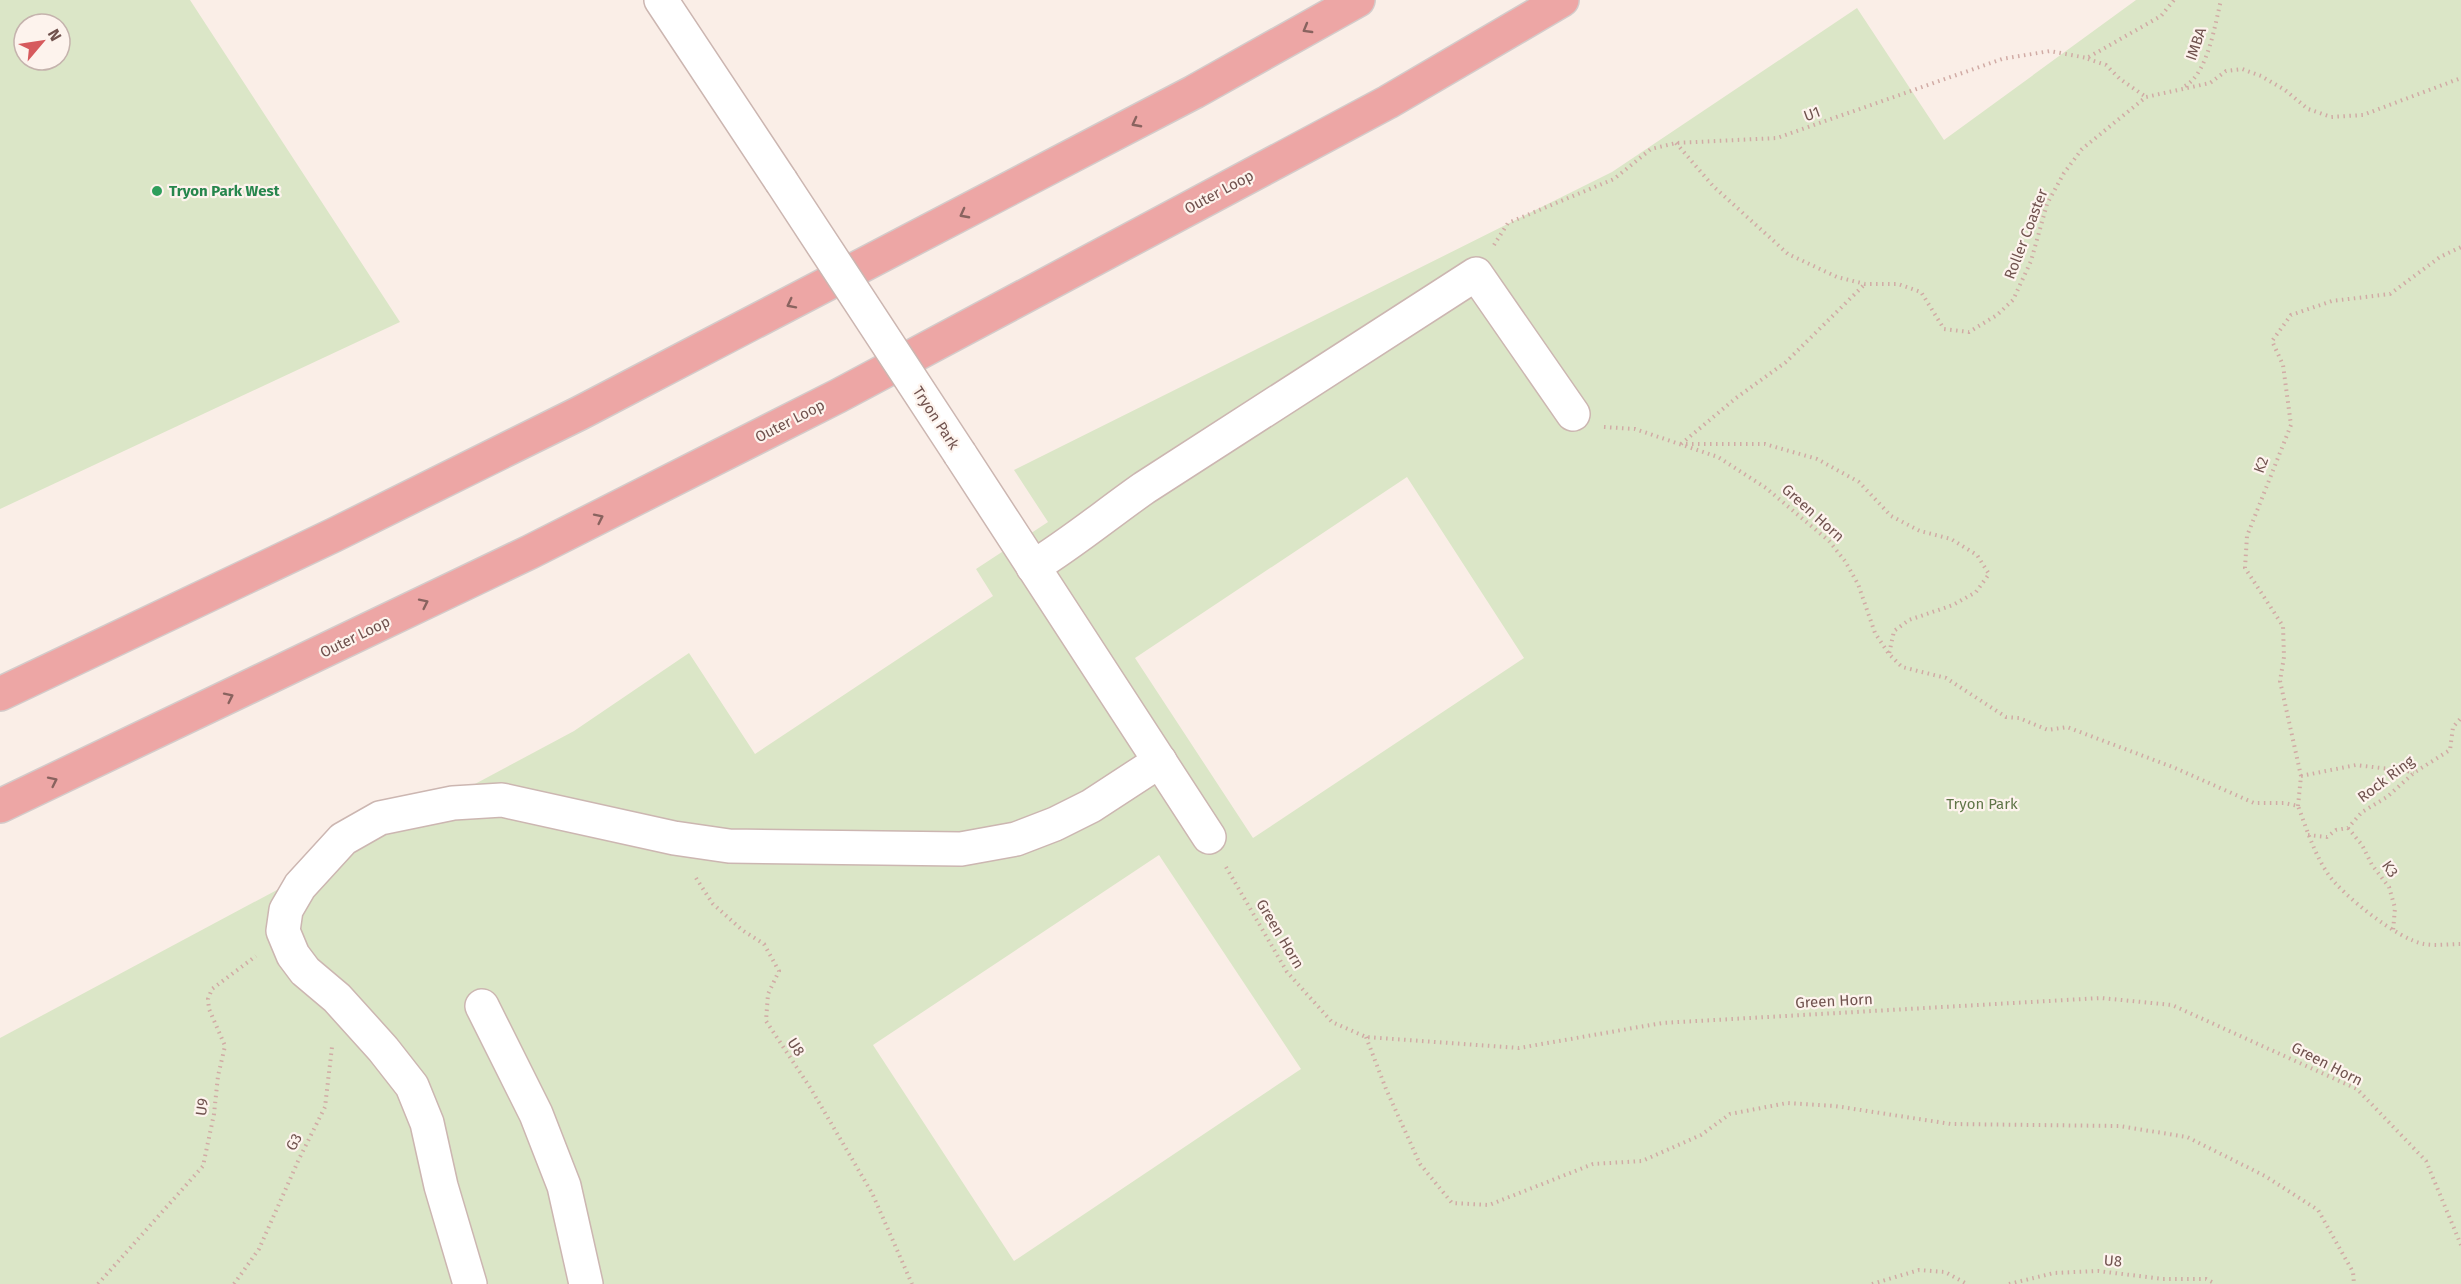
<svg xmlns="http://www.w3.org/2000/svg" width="2461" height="1284" font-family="'Fira Sans',sans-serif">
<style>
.green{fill:#dbe6c7;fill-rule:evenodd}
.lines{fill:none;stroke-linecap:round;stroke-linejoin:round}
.minor-casing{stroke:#ccb6b1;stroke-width:36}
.highway-casing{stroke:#d4cbca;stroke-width:36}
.path{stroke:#d1aba5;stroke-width:4;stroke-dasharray:1.5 4.5;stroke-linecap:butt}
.minor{stroke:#fff;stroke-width:33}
.highway{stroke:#eda6a5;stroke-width:33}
.minor-bridge-casing{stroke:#ccb6b1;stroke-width:36;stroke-linecap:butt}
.minor-bridge{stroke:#fff;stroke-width:33}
.oneway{stroke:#89635f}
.leisure-dot{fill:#2e9e5b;stroke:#fdf3ed;stroke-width:2}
.labels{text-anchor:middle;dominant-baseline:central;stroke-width:4.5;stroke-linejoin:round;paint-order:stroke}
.street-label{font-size:15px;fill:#70524e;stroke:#fdf3ed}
.leisure-label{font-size:15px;font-weight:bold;fill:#27864d;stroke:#fdf3ed;text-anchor:start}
.park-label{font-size:15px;fill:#607548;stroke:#fdf3ed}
</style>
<rect width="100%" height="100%" fill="#faeee7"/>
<g class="green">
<path d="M0 0H190L400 322 0 509ZM24 24H60V60H24Z"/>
<path d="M2136 0H2461V1284H0V1038L574 731 689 653 755 754 993 596 976 569 1048 522 1014 470 1612 172 1857 8 1944 140ZM1407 477 1524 658 1253 838 1135 658ZM1159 855 1301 1069 1014 1261 873 1045Z"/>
</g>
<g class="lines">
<defs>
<g id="minor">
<path d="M661 0 781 181"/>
<path d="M960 454 1209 837"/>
<path d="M1033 567C1072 543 1107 514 1144 488L1476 274 1573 414"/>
<path d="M482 1006 536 1114 564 1186 586 1284"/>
<path d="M470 1284 441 1186 427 1123 412 1086 383 1049 337 998 305 971 293 955 283 931 286 910 300 886 343 839 380 818 453 803 502 800 674 838 729 846 961 849 1016 839 1055 824 1091 806 1160 761"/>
</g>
<g id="highway">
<path d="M0 694 334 535 580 413 1194 92 1358 0"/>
<path d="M0 806 530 552 838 396 1388 102 1562 0"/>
</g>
</defs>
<use href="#minor" class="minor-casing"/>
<use href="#highway" class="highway-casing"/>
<g class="path">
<path d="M2088 59 2106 65 2120 79 2146 97"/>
<path d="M2185 86C2208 73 2215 24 2221 0"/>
<path d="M1676 143 1713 186 1788 254 1837 277 1865 284H1898L1921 292 1944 329 1969 332 1997 315 2013 300 2031 261 2047 204 2064 173 2082 149 2146 97 2210 83 2226 71 2242 69 2261 76 2285 90 2308 109 2331 117 2363 115 2461 78"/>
<path d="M1494 245 1508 223 1614 179 1651 149 1676 143 1777 138 2002 59 2050 51 2087 58 2161 16 2174 0"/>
<path d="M1604 427 1635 429 1718 457 1766 488 1829 541 1845 561 1858 584 1875 633 1889 654 1902 667 1946 678 2006 717 2019 718 2048 730 2067 727 2175 768 2254 803H2284L2298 806C2307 830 2314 853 2328 874 2342 895 2399 940 2424 944 2436 946 2449 944 2461 944"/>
<path d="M1681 444 1736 398 1786 362 1865 284"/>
<path d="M1686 444H1765L1817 459 1859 482 1891 516 1920 531 1951 539 1977 555 1989 574 1976 592 1953 605 1909 620 1894 631 1889 654"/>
<path d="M2301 776 2356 765 2414 772"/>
<path d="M2298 806 2301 776 2280 681 2284 657 2283 626 2245 568 2247 536 2291 425 2283 365 2272 341 2291 315 2332 301 2390 294 2440 257 2461 247"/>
<path d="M2348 828 2362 845 2372 865 2389 887 2395 908 2393 931"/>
<path d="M2308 835 2327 837 2336 830 2348 828 2362 812 2387 797 2415 772 2450 750 2453 727 2461 718"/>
<path d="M1226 867 1287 972 1332 1022 1366 1037 1519 1048 1662 1023 2101 998 2172 1005 2357 1089 2426 1161 2461 1245"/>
<path d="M696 878 713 904 742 930 764 944 779 971 768 994 766 1021 811 1089 872 1193 912 1284"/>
<path d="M1366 1037 1386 1089 1420 1164 1452 1203 1489 1205 1593 1164 1642 1161 1701 1135 1730 1114 1787 1103 1835 1106 1951 1124 2119 1126 2187 1137 2265 1176 2318 1210 2353 1272 2354 1284"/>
<path d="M98 1284 203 1166 214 1114 218 1076 225 1046 209 1009 208 999 212 989 256 956"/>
<path d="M234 1284 259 1249 299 1159 325 1107 332 1047"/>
<path d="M1872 1284 1919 1270 1945 1272 1967 1284"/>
<path d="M2009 1284 2054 1273 2098 1271 2163 1279H2206L2216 1284"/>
</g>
<use href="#minor" class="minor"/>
<use href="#highway" class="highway"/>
<defs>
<path id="minor-bridge" d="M781 181 960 454"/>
</defs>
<use href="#minor-bridge" class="minor-bridge-casing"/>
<use href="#minor-bridge" class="minor-bridge"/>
</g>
<defs><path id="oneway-chevron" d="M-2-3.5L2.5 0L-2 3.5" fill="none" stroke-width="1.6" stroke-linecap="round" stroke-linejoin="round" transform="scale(1.5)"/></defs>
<g class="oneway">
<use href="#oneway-chevron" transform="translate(1307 29) rotate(150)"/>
<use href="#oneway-chevron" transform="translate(1136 123) rotate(152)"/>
<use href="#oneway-chevron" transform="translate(964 214) rotate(152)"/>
<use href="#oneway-chevron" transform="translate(791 304) rotate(153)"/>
<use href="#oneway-chevron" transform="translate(599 518) rotate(-26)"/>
<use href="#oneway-chevron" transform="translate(424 603) rotate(-26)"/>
<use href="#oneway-chevron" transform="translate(229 697) rotate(-26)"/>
<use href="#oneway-chevron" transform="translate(53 781) rotate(-26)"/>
</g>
<circle class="leisure-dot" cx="157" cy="191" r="6"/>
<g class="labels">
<g class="street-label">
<text transform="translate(2196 44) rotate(-71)">IMBA</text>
<text transform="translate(1812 114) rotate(-20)">U1</text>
<text transform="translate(1219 192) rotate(-28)">Outer Loop</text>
<text transform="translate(2026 234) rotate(-69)">Roller Coaster</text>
<text transform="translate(936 418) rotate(57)">Tryon Park</text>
<text transform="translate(790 421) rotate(-27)">Outer Loop</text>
<text transform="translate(2261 465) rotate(-70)">K2</text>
<text transform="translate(1813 513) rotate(42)">Green Horn</text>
<text transform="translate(355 637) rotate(-26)">Outer Loop</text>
<text transform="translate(2386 779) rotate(-37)">Rock Ring</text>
<text transform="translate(2390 869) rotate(54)">K3</text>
<text transform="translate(1280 934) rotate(59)">Green Horn</text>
<text transform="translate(1834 1001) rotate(-3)">Green Horn</text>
<text transform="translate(796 1047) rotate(57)">U8</text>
<text transform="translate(2327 1064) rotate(27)">Green Horn</text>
<text transform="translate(202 1107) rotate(-82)">U9</text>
<text transform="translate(294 1142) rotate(-63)">G3</text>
<text transform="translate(2113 1261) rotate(4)">U8</text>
</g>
<g class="leisure-label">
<text x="169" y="191">Tryon Park West</text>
</g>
<g class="park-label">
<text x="1982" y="804">Tryon Park</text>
</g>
</g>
<g transform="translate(42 42) rotate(61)"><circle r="28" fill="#fdf3ed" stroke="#c5b3ad" stroke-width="1.5"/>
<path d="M0-4.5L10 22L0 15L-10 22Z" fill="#d65a5d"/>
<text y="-9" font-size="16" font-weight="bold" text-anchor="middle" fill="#70524e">N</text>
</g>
</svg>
